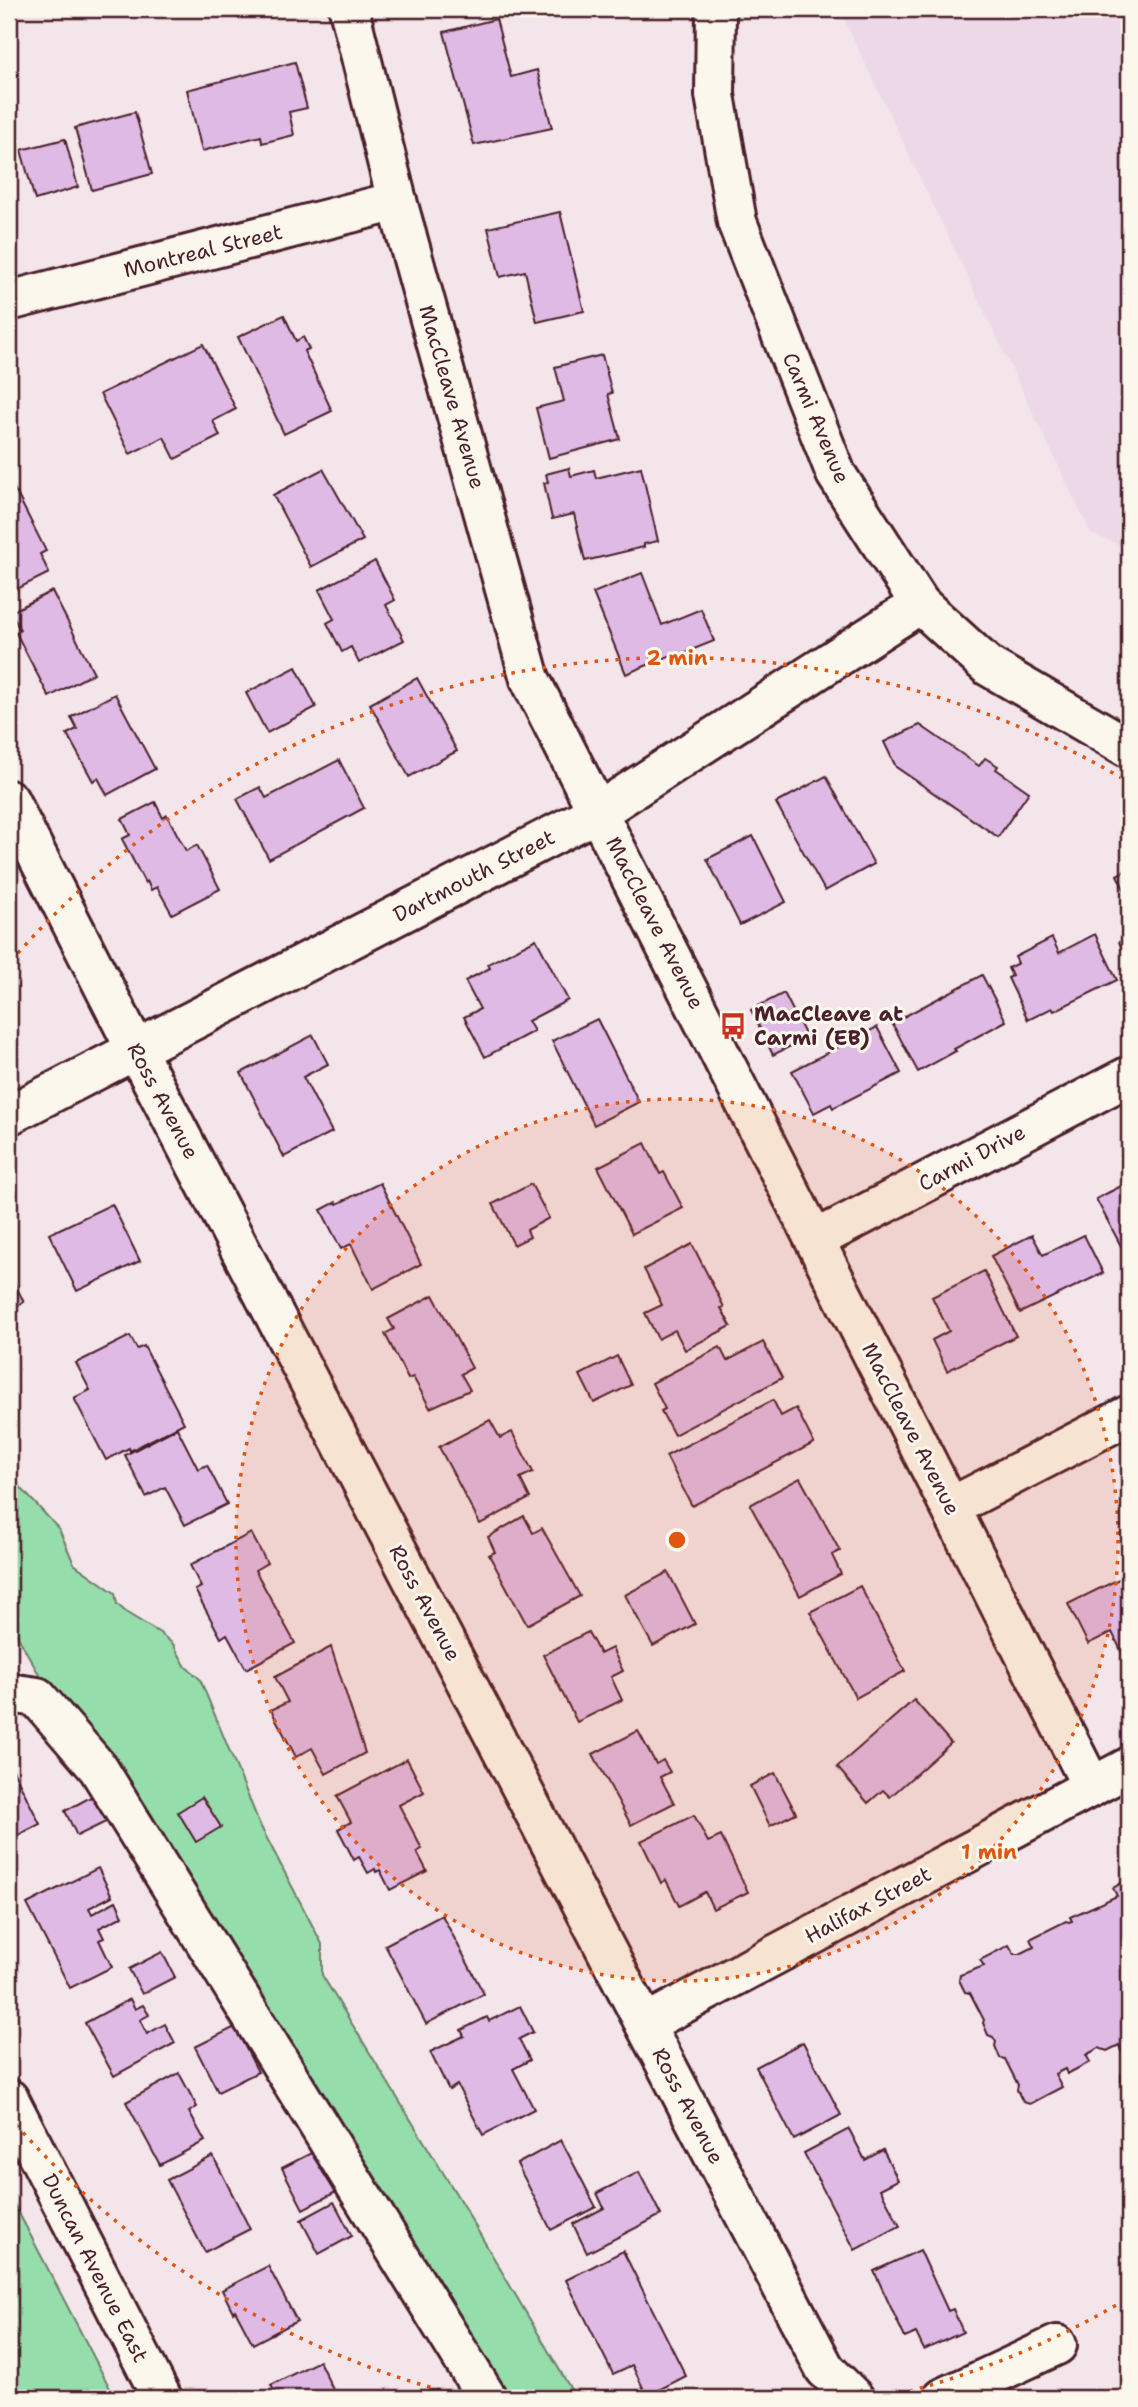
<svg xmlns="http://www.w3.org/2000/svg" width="1138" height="2407" font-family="'Shantell Sans',sans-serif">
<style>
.built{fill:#edd8e8}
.green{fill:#96ddac;stroke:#707e6c;stroke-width:2}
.building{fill:#dfbae4;stroke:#4a1f2b;stroke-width:2}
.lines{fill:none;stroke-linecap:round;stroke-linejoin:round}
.minor-casing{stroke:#4a1f2b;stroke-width:44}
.minor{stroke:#fbf7ec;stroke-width:38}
.ring{fill:none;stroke:#e0560e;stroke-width:3.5;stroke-dasharray:3.5 7}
.labels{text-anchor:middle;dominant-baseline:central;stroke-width:6;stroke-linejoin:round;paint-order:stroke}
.street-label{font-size:21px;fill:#4a1f2b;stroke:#fbf7ec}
.poi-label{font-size:21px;font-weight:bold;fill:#4a1f2b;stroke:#fbf7ec;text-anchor:start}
.centre{fill:#e0560e;stroke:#fbf7ec;stroke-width:3.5}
.ring-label{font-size:21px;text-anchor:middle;font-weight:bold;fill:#e0560e;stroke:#fbf7ec;stroke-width:6;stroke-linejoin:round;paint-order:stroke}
</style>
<rect width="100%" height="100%" fill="#f3e5ea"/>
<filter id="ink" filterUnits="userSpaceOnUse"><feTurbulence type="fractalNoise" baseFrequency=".0143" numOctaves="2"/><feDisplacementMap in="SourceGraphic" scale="14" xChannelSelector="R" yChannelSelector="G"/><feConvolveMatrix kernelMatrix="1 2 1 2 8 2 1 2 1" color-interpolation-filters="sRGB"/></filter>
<g filter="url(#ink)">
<path class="built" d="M839 9H1129V548L1091 534Z"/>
<g class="green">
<path d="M9 1475 59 1529 74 1564 115 1593 117 1604 127 1613 160 1633 173 1644 186 1667 200 1679 260 1825 322 1944V1975L458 2197 576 2398H502L122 1773 37 1671 9 1621Z"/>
<path d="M9 2194 115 2398H9Z"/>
</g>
<g class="building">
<path d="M496 19 511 77 537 70 552 128 474 145 444 32Z"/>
<path d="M295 62 307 108 289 112 294 135 262 143 261 136 202 151 187 90Z"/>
<path d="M135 112 152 174 92 190 75 128Z"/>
<path d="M65 139 78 187 35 200 21 150Z"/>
<path d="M560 212 584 311 537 322 525 271 500 277 488 228Z"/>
<path d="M284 315 296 341 303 337 309 349 304 351 332 411 284 434 238 337Z"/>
<path d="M203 344 236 409 213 421 220 436 175 459 164 437 130 454 100 394Z"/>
<path d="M602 355 612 393 608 394 620 439 549 458 536 408 564 401 555 367Z"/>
<path d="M641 467 658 541 644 544V547L585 561 574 514 552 519 544 483 548 482 546 474 569 468 571 476 594 470 596 478Z"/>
<path d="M323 469 363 540 311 567 273 495Z"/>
<path d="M13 486 46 551 40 554 49 573 9 593V488Z"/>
<path d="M375 561 395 600 386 605 404 640 359 663 351 647 342 652 327 623 334 619 319 590Z"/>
<path d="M642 573 662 625 701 609 714 641 674 657 672 655 626 674 593 593Z"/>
<path d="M52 591 94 673 49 697 16 633 20 630 11 612Z"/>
<path d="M296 667 316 707 267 733 246 693Z"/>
<path d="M417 678 457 751 409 777 370 704Z"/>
<path d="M115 694 155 769 107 795 98 778 93 781 67 734 77 729 71 717Z"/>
<path d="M920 725 979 766 985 758 998 766 996 769 1029 792 998 837 896 767 884 742Z"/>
<path d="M339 760 364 808 269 859 237 799 260 787 266 798Z"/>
<path d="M826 776 874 864 825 891 776 803Z"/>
<path d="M155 802 163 818 167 815 186 851 197 845 220 889 172 914 157 887 151 890 147 881 145 883 122 839 130 835 122 819Z"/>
<path d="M753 836 786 902 740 925 707 859Z"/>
<path d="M1129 860V899L1117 875 1129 869 1125 862Z"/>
<path d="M1095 934 1117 980 1054 1011 1052 1008 1028 1020 1008 978 1012 976 1008 968 1018 963 1015 957 1052 938 1059 953Z"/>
<path d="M1129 937V962L1119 942Z"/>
<path d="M536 939 568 1000 528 1021 534 1031 485 1057 464 1017 480 1009 465 981 490 968 488 964Z"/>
<path d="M982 975 1006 1021 954 1049 956 1051 918 1072 892 1023Z"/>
<path d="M784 993 807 1038 773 1055 751 1010Z"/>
<path d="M597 1019 639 1102 594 1125 552 1041Z"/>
<path d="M877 1027 901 1073 833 1108 831 1104 814 1113 792 1071Z"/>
<path d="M313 1035 328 1064 303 1077 332 1132 284 1157 241 1073Z"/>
<path d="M645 1143 660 1174 664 1172 683 1208 632 1234 598 1167Z"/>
<path d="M1129 1182V1258L1128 1259 1096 1199Z"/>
<path d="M380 1183 421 1264 373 1289 351 1244 341 1249 321 1210 336 1202 337 1204Z"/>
<path d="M531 1184 549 1218 527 1230 530 1237 514 1245 493 1204Z"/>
<path d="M112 1204 140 1261 77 1291 49 1234Z"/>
<path d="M1032 1235 1043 1255 1084 1235 1103 1273 1020 1313 991 1256Z"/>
<path d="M692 1244 724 1307 721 1308 731 1326 685 1350 675 1330 658 1339 645 1313 662 1305 644 1269Z"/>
<path d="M984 1271 1016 1336 947 1371 932 1340 949 1331 932 1297Z"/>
<path d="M9 1273 24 1302 9 1310Z"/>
<path d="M433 1295 472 1368 461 1374 470 1390 430 1408 413 1377 408 1379 385 1334 394 1329 388 1319Z"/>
<path d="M130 1336 137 1349 144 1346 184 1423 130 1451 129 1448 106 1460 74 1398 90 1390 76 1363Z"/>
<path d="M763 1342 782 1378 674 1435 661 1411 665 1409 652 1383 720 1347 727 1361Z"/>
<path d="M617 1356 631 1385 594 1403 580 1375Z"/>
<path d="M773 1400 781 1416 796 1408 814 1443 692 1506 666 1456Z"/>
<path d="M490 1420 500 1438 512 1432 533 1472 520 1478 530 1498 480 1524 439 1447Z"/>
<path d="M177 1428 198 1469 207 1465 227 1504 185 1525 165 1487 146 1497 125 1455Z"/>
<path d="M800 1478 840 1551 832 1555 841 1574 800 1596 750 1505Z"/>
<path d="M524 1516 533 1533 542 1528 580 1596 527 1625 489 1555 495 1552 488 1537Z"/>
<path d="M251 1533 267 1563 255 1570 295 1643 246 1669 227 1634 221 1638 195 1590 201 1587 190 1565Z"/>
<path d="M668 1572 695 1624 653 1646 625 1595Z"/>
<path d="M1129 1574V1667L1112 1632 1088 1644 1068 1604Z"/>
<path d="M860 1586 905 1671 856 1698 810 1612Z"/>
<path d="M588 1632 600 1654 612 1648 623 1671 611 1677 622 1700 577 1722 543 1655Z"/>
<path d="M331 1647 365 1753 326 1774 312 1748 296 1757 271 1710 288 1702 275 1677Z"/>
<path d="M914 1700 951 1743 890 1797 883 1790 868 1803 837 1767Z"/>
<path d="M638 1731 656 1764 663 1760 670 1772 660 1777 674 1803 631 1825 593 1754Z"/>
<path d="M407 1759 424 1792 399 1805 422 1849 417 1852 427 1871 390 1890 380 1870 376 1872 375 1869 368 1873 359 1857 354 1860 338 1829 351 1822 337 1796Z"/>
<path d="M11 1766 40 1824 9 1840V1767Z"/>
<path d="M775 1773 796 1813 770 1826 750 1786Z"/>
<path d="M96 1794 110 1820 77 1836 65 1811Z"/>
<path d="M202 1797 221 1827 196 1842 178 1812Z"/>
<path d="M694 1815 708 1842 721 1836 748 1892 713 1909 705 1892 679 1906 666 1880 661 1883 641 1841Z"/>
<path d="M98 1868 112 1896 89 1908 92 1914 116 1901 123 1916 99 1928 104 1938 99 1940 112 1967 70 1988 27 1904Z"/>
<path d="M1129 1879V2051H1121L1119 2045 1107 2051 1099 2048 1086 2055 1090 2062 1067 2074 1065 2069 1055 2074 1062 2087 1030 2104 1023 2102 1017 2090 1018 2085 1005 2059 1000 2058 995 2046 996 2042 993 2037 988 2035 983 2023 984 2020 970 1993 965 1992 959 1980 960 1975 984 1966 980 1960 1009 1945 1014 1954H1020L1034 1947 1030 1939 1066 1921 1069 1922 1072 1921 1070 1917 1117 1896 1113 1888Z"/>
<path d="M442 1915 484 1994 426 2024 385 1945Z"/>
<path d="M162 1952 175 1977 142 1994 129 1969Z"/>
<path d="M130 1999 135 2009 143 2005 149 2015 140 2020 147 2034 165 2024 175 2043 114 2076 85 2023Z"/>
<path d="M520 2006 533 2032 519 2039 530 2060 513 2069 534 2109 483 2135 457 2085 449 2090 430 2052 464 2036 461 2030 487 2017 489 2021Z"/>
<path d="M235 2027 258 2072 218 2092 195 2047Z"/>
<path d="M803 2042 841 2115 794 2140 756 2067Z"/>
<path d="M1129 2070V2093L1121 2081V2074Z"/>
<path d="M179 2073 197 2107 189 2112 205 2141 160 2165 126 2102Z"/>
<path d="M849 2129 865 2160 883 2150 898 2180 880 2189 900 2226 855 2250 804 2153Z"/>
<path d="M561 2140 596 2207 551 2230 517 2164Z"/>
<path d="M317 2150 338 2191 303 2209 282 2168Z"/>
<path d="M213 2156 250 2229 205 2252 167 2180Z"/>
<path d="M639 2172 661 2215 587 2253 573 2224 604 2208 597 2193Z"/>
<path d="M334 2202 352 2236 319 2254 301 2220Z"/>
<path d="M920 2250 948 2311 953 2309 963 2332 924 2350 916 2333 905 2338 874 2271Z"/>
<path d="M623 2251 686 2376 647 2396 632 2365 613 2374 566 2280Z"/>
<path d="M268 2266 297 2321 253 2344 235 2310 233 2312 222 2290Z"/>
<path d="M319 2361 337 2398H278L271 2385Z"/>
</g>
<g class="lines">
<defs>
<g id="minor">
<path d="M349 9 397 201 530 679 1092 1787"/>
<path d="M716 9 715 95 737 222 836 474 920 604 988 666 1129 748"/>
<path d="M9 301 397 201"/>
<path d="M9 800 136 1050 825 2369 854 2398"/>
<path d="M9 1115 598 812 920 604"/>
<path d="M815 1240 1129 1076"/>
<path d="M951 1507 1129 1415"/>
<path d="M9 1693 37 1697 98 1768 487 2398"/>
<path d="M645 2024 1129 1767"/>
<path d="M9 2099 162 2398"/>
<path d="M943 2398 1057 2345"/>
</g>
</defs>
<use href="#minor" class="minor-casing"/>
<use href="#minor" class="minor"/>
</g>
</g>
<circle cx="677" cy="1540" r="441" fill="#e0560e" fill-opacity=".12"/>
<g class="ring">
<circle cx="677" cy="1540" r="441"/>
<path d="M1125 2300A882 882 0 0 1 883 2398M471 2398A882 882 0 0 1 11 2119M11 961A882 882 0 0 1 1125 780"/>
</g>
<defs>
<symbol id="bus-bare" viewBox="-9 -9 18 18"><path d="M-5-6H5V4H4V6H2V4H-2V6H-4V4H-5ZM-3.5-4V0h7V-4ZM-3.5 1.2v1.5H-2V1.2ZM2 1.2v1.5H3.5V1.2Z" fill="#c8321e" stroke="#fbf7ec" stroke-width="2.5" paint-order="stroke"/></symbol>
</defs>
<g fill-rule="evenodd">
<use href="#bus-bare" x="714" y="1007" width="38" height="38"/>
</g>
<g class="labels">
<g class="street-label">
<text transform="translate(203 251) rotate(-14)">Montreal Street</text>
<text transform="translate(452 397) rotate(74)">MacCleave Avenue</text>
<text transform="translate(816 418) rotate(67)">Carmi Avenue</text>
<text transform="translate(474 876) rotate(-27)">Dartmouth Street</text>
<text transform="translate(655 923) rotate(63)">MacCleave Avenue</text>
<text transform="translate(163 1101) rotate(62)">Ross Avenue</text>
<text transform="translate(972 1158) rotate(-28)">Carmi Drive</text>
<text transform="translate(911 1429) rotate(63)">MacCleave Avenue</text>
<text transform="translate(425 1603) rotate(62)">Ross Avenue</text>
<text transform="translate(868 1905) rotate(-28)">Halifax Street</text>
<text transform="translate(688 2106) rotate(62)">Ross Avenue</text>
<text transform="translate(95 2268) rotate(63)">Duncan Avenue East</text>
</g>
<g class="poi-label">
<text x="754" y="1014">MacCleave at<tspan x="754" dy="24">Carmi (EB)</tspan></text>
</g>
</g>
<circle cx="677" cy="1540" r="10" class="centre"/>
<g class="ring-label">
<text x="677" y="665">2 min</text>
<text x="989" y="1859">1 min</text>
</g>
<rect width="1138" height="2407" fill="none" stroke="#fbf7ec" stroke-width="35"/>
<rect x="18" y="18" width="1103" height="2372" fill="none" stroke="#4a1f2b" stroke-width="2.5" filter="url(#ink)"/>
</svg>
